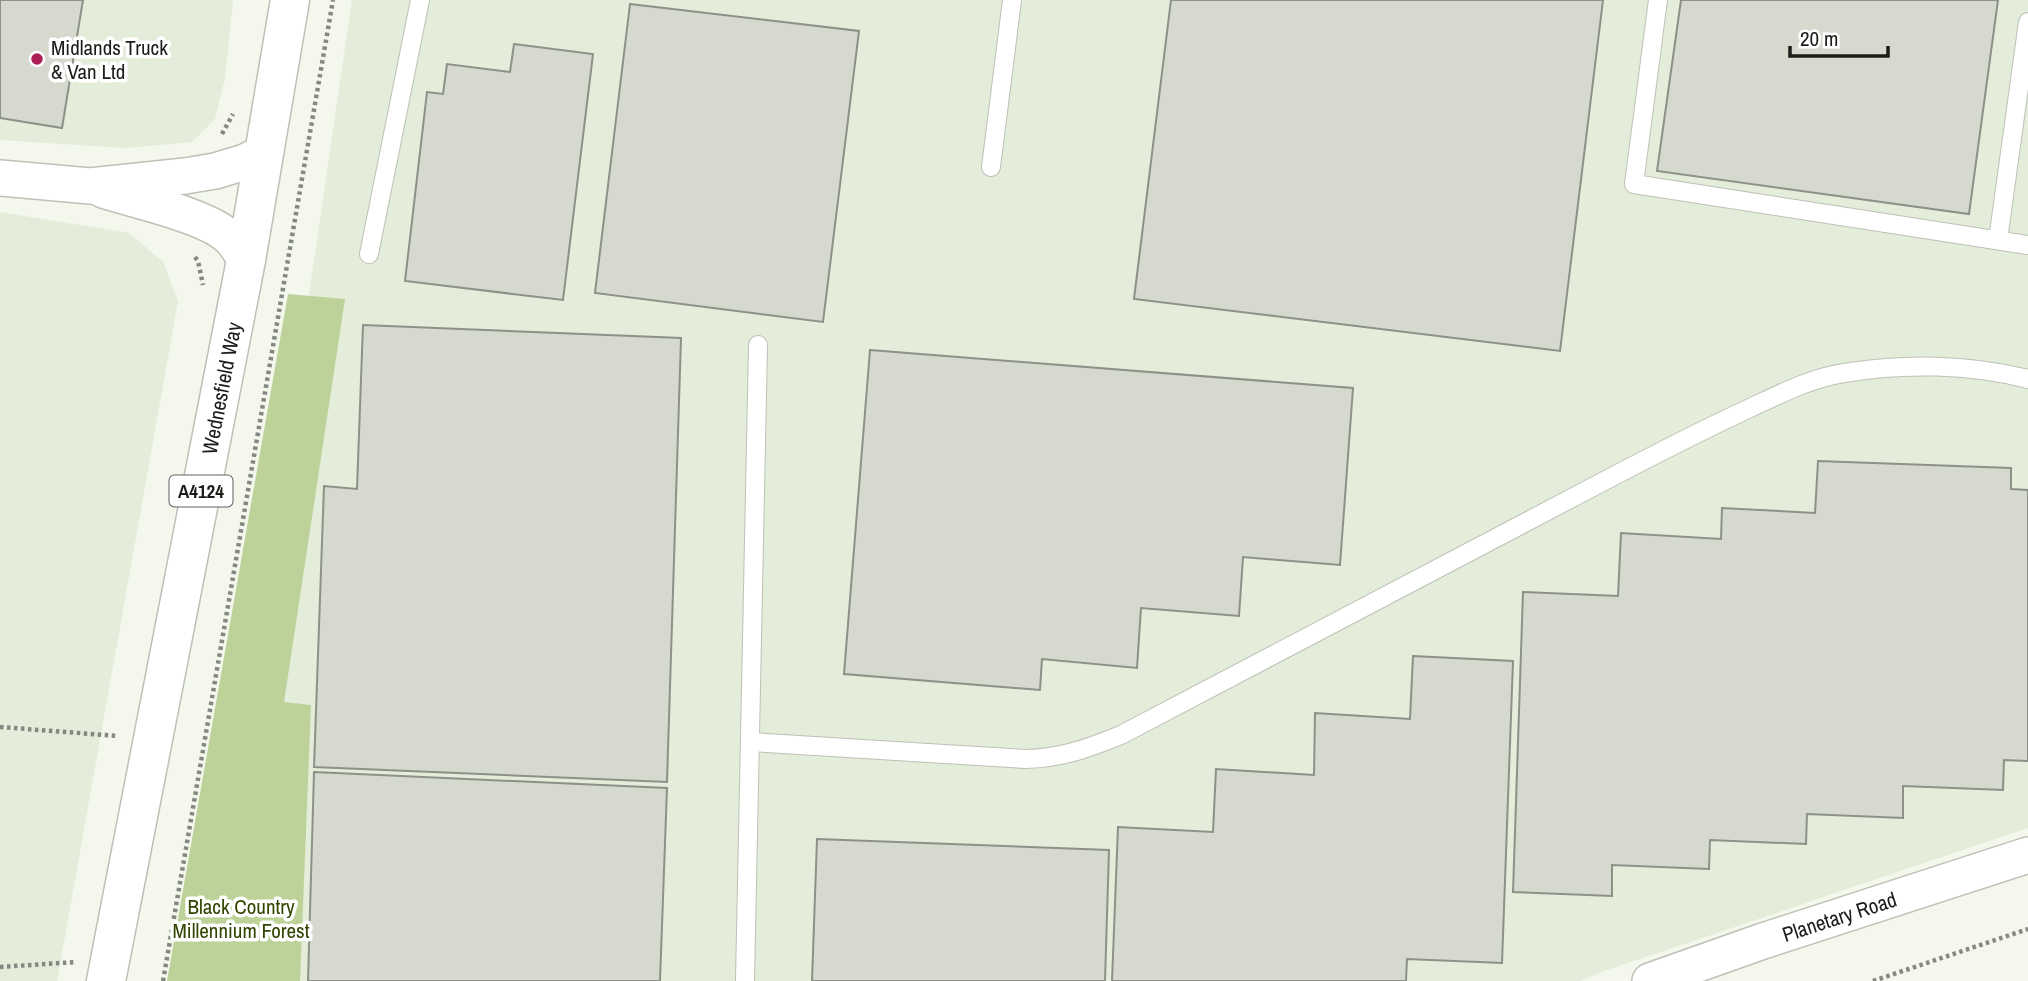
<svg xmlns="http://www.w3.org/2000/svg" width="2028" height="981" font-family="'Archivo Narrow',sans-serif">
<style>
.built{fill:#e4ecda}
.green{fill:#bcd298}
.building{fill:#d5d9ce;stroke:#8d9187;stroke-width:2}
.lines{fill:none;stroke-linecap:round;stroke-linejoin:round}
.service-casing{stroke:#bdc1b6;stroke-width:20}
.minor-casing{stroke:#bdc1b6;stroke-width:38}
.primary-casing{stroke:#bdc1b6;stroke-width:41}
.path{stroke:#858881;stroke-width:4.5;stroke-dasharray:3.5 3.5;stroke-linecap:butt}
.service{stroke:#fff;stroke-width:18}
.minor{stroke:#fff;stroke-width:35}
.primary{stroke:#fff;stroke-width:38}
.poi-dot{fill:#ad1e57;stroke:#fff;stroke-width:2.5}
.labels{text-anchor:middle;dominant-baseline:central;stroke-width:7;stroke-linejoin:round;paint-order:stroke}
.shield{fill:#fff;stroke:#5f615e;stroke-width:2}
.shield-label{font-size:19px;font-weight:bold;fill:#1b1d19}
.poi-label{font-size:21px;fill:#1b1d19;stroke:#fff;text-anchor:start}
.street-label{font-size:21px;fill:#1b1d19;stroke:#fff}
.park-label{font-size:21px;fill:#324500;stroke:#fff}
</style>
<rect width="100%" height="100%" fill="#f3f7ec"/>
<g class="built">
<path d="M0 0H233L225 78 215 119 192 142 126 148 0 140Z"/>
<path d="M352 0H2028V828L1601 972 1580 981H209Z"/>
<path d="M0 212 129 233 163 262 178 301 57 981H0Z"/>
</g>
<path class="green" d="M288 294 345 299 284 702 311 705 300 981H167Z"/>
<g class="building">
<path d="M0 0H83L62 128 0 118Z"/>
<path d="M1171 0H1603L1560 351 1134 299Z"/>
<path d="M1681 0H1998L1969 214 1657 171Z"/>
<path d="M630 4 859 31 823 322 595 293Z"/>
<path d="M514 44 593 54 563 300 405 281 427 92 443 94 447 64 510 72Z"/>
<path d="M363 325 681 338 667 782 314 767 324 486 357 489Z"/>
<path d="M870 350 1353 388 1340 565 1243 557 1239 616 1141 608 1137 668 1042 659 1040 690 844 674Z"/>
<path d="M1818 461 2011 468V489L2028 490V761L2004 760 2003 790 1903 786V818L1807 814 1806 844 1710 840 1709 869 1612 865V896L1513 892 1523 592 1618 596 1621 533 1721 539 1722 508 1815 513Z"/>
<path d="M1413 656 1513 661 1502 963 1407 959 1406 981H1112L1118 827 1213 832 1216 769 1314 775 1315 713 1410 719Z"/>
<path d="M314 772 667 788 660 981H308Z"/>
<path d="M817 839 1109 850 1105 981H812Z"/>
</g>
<g class="lines">
<defs>
<g id="service">
<path d="M1658 0 1634 184 2028 245"/>
<path d="M991 167 1012 0"/>
<path d="M1998 240 2028 22"/>
<path d="M369 254 420 0"/>
<path d="M751 742 1025 759C1062 758 1086 749 1121 735 1277 653 1433 571 1589 489 1642 461 1696 433 1750 408 1780 394 1811 378 1844 373 1904 363 1969 364 2028 379"/>
<path d="M745 981 758 345"/>
</g>
<g id="minor">
<path d="M0 178 90 186 185 176 215 171 245 162 266 151"/>
<path d="M103 190C136 201 206 215 230 238 236 244 241 253 246 260"/>
<path id="s1" d="M1650 981 1763 941 2028 855"/>
</g>
<g id="primary">
<path id="s2" d="M106 981 246 260 290 0"/>
</g>
</defs>
<use href="#service" class="service-casing"/>
<use href="#minor" class="minor-casing"/>
<use href="#primary" class="primary-casing"/>
<g class="path">
<path d="M222 134 233 114"/>
<path d="M195 257 198 261 203 285"/>
<path d="M0 727 118 736"/>
<path d="M0 967 76 962"/>
<path d="M163 981 333 0"/>
<path d="M1873 981 2028 929"/>
</g>
<use href="#service" class="service"/>
<use href="#minor" class="minor"/>
<use href="#primary" class="primary"/>
</g>
<circle class="poi-dot" cx="37" cy="59" r="7"/>
<g class="labels">
<rect class="shield" x="169.5" y="475.5" width="63" height="31" rx="5"/>
<g class="shield-label">
<text x="201" y="491">A4124</text>
</g>
<g class="poi-label">
<text x="51" y="47">Midlands Truck<tspan x="51" dy="24">&amp; Van Ltd</tspan></text>
</g>
<g class="street-label">
<text stroke="none"><textPath href="#s2" startOffset="604">Wednesfield Way</textPath></text>
<text stroke="none"><textPath href="#s1" startOffset="200">Planetary Road</textPath></text>
</g>
<g class="park-label">
<text x="241" y="906">Black Country<tspan x="241" dy="24">Millennium Forest</tspan></text>
</g>
</g>
<path d="M1790 46v10h98v-10" fill="none" stroke="#1b1d19" stroke-width="3.5"/>
<text x="1800" y="46" font-size="21" fill="#1b1d19" stroke="#ffffff" stroke-width="5" paint-order="stroke">20 m</text>
</svg>
